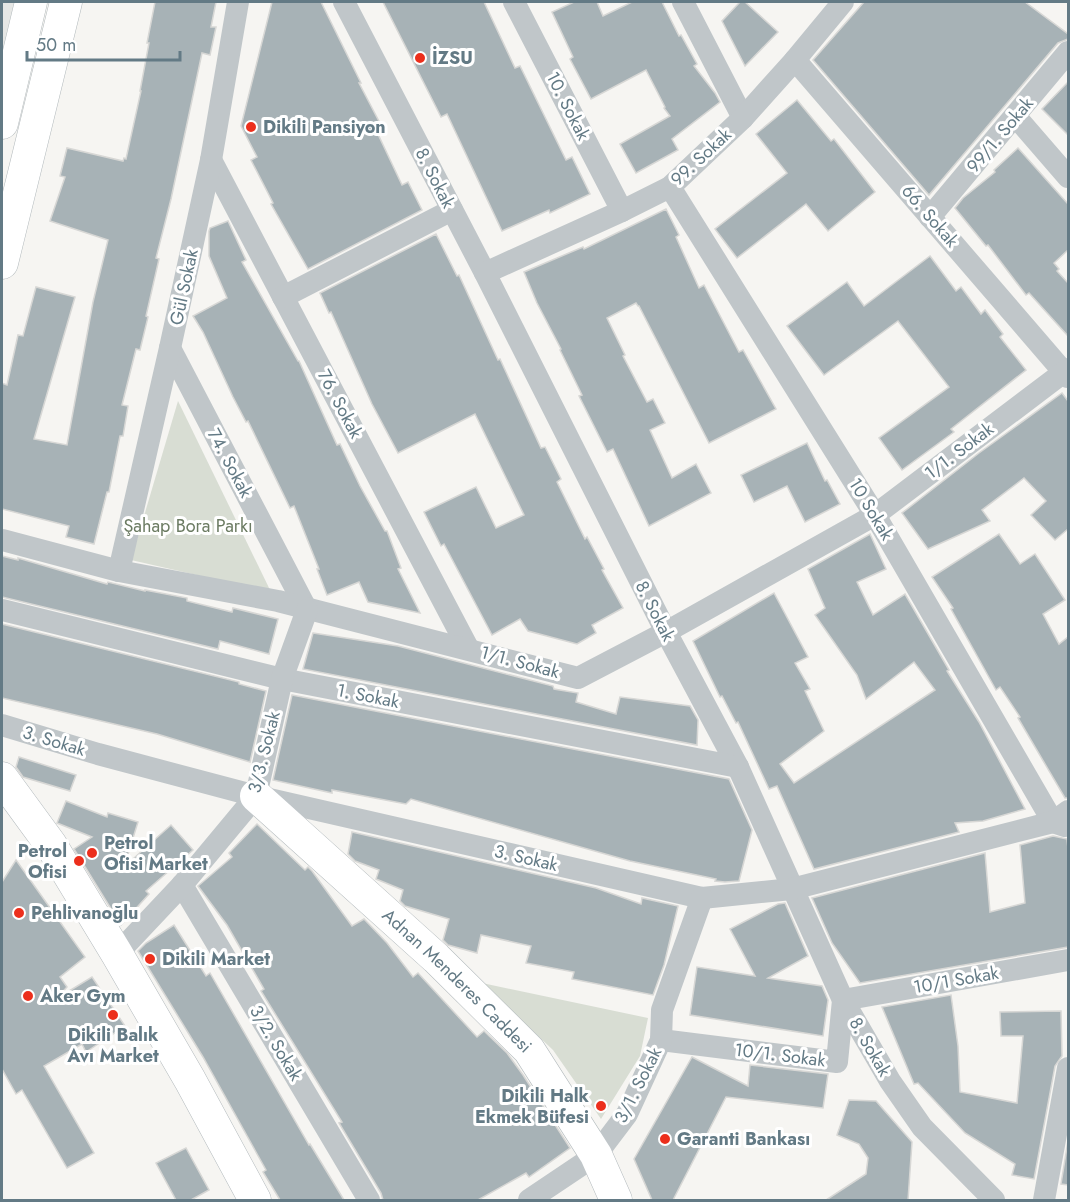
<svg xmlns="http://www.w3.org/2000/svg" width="1070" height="1202" font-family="Jost,sans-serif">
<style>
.built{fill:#e6e7e5}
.green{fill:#d8ddd3}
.building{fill:#a7b2b6;stroke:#d7d7d5;stroke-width:1.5}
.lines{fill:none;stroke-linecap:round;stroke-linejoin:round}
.secondary-casing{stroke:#b3babd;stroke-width:33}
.street{stroke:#c0c6c9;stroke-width:22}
.secondary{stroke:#fff;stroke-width:32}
.poi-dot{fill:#ec2f1c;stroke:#fff;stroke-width:2}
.labels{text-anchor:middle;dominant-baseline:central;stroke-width:6;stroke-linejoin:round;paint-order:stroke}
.poi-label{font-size:18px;font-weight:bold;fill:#637a85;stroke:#fff;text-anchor:start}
.street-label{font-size:18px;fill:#637a85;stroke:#fff}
.park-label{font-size:18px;fill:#6b7b62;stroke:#fff}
</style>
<rect width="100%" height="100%" fill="#f6f5f2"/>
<path class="built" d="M2 2H31L2 123Z"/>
<g class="green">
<path d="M178 401 271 592 131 560Z"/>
<path d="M482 983 648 1018 640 1056 601 1119 553 1050Z"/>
</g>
<g class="building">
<path d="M155 2H216L211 27H216L210 55 202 53 171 199 156 258 159 259 146 316 148 317 140 350 136 349 122 405 128 406 123 436H120L109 492H107L94 544 66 537 69 526 2 509V383L7 385 18 335 23 336 36 287 75 297 34 439 67 445 93 302 108 240 50 221 65 177 60 176 67 148 123 161 124 158 126 159 141 91H140L149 43H147Z"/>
<path d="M272 2H321L361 83H359L383 129 377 132 402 185 408 182 422 210 308 269 271 204 273 203 251 160 257 157 241 126Z"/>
<path d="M383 2H484L515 68 520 66 566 160 572 157 590 194 550 213 549 210 502 231 447 114 441 117Z"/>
<path d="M574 2H597L603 16 632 2H662L679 36 681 35 697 64 694 66 715 93 720 102 672 139 678 150 636 173 620 144 670 116 664 108 665 107 646 70 591 99 570 59 573 57 552 12Z"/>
<path d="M740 2H745L778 32 745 66 722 21Z"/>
<path d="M864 2H1025L1068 34V39L1058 43 929 195 813 60Z"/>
<path d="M1068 82V135L1042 109Z"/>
<path d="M797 100 831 141 834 139 875 192 828 231 806 204 737 258 715 229 787 173 756 134Z"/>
<path d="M1018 148 1068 204V250L1054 263 1059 269 1057 271 1068 283V336L1029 293 1026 295 988 245 986 246 955 208 963 198 995 172 994 170Z"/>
<path d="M666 209 679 235 676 237 699 288 704 285 739 352 743 350 776 409 709 443 639 306H638L636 303 607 318 625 355 623 356 647 402 653 399 665 423 650 430 672 478 696 464 711 493 649 526 613 449 607 452 579 396 582 395 560 350 561 349 537 303 524 272 583 247 584 249Z"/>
<path d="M228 221 246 260 242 262 298 361H299L337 445 340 444 360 486 385 531H387L401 568 398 569 420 613 368 602 359 582 327 595 317 569H319L294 506 290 508 248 421 246 422 233 397 203 332 193 316 227 298 209 256V231L210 228Z"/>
<path d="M436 234 457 276 459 275 498 360 500 359 541 448 545 447 561 479 557 482 585 539 587 537 604 569 602 570 623 608 592 625 596 633 577 644 528 631 520 619 492 635 444 544 441 546 424 512 476 487 496 528 524 515 475 414 398 453 372 404 331 312 329 313 320 293Z"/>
<path d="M930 256 956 291 961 287 981 314 985 310 1003 334 1000 337 1026 370 951 429 954 432 902 470 879 438 949 387 898 321 824 375 787 326 847 282 864 306Z"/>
<path d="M1062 393 1068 401V529L1055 540 1031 515 1046 501 1024 478 982 510 990 521 928 549 902 513 979 453Z"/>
<path d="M807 443 825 481 827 480 840 504 805 522 787 486 754 502 741 475Z"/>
<path d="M870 534 886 569 857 582 873 615 905 594 949 670 947 671 979 722 1025 809 983 821 955 823 959 832 814 869 777 786 769 789 738 722 736 723 722 696 720 697 693 641 774 593 808 657 795 663 810 689 805 691 824 731 780 764 794 783 935 690 914 662 866 699 857 675 815 615 825 608 808 569Z"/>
<path d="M999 534 1020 564 1035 554 1065 600 1043 614 1059 644 1068 637V798H1065L1018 718 1020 717 1000 687 996 690 951 609 953 608 932 577Z"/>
<path d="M2 556 18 560V558L107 584 108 582 145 591V590L187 598V601L232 612 233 608 278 619 269 654 220 641 218 649 2 597Z"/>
<path d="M2 624 239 682V684L266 691 250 762 157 734 2 698Z"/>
<path d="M313 633 398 646 553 686 554 689 578 693 576 702 616 714 620 697 690 706 698 720 697 745 303 669Z"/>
<path d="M292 695 729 779 752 830 739 881 725 882 715 881 716 879 630 861 411 799 406 804 332 790V793L273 780Z"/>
<path d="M19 757 76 775 70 791 23 777 16 767Z"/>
<path d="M66 801 107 817 108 813 138 822 124 867 171 825 193 850 146 891 149 894 121 925 74 849 92 837 57 823Z"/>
<path d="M257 824 305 870 308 867 312 871 352 926 364 919 387 943 413 977 418 973 477 1037 484 1031 507 1053 523 1075 570 1148 529 1177 526 1173 478 1200H383L381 1193 339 1123 342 1122 261 991 264 989 227 925 198 886 232 857 229 853Z"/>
<path d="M352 832 596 888 641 904 642 898 678 906 664 965 653 995 572 979 574 972 526 963 531 946 481 935 477 953 448 945 443 940 449 919 405 906 400 901 403 890 376 879 379 870 355 861 348 854Z"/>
<path d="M1053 836 1067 839 1068 849V947L860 983 832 943 812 898 985 853 990 912 1025 903 1020 845Z"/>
<path d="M16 860 85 957 60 977 67 987 56 999 92 977 125 1026 86 1052 82 1044 44 1066 94 1153 67 1168 22 1090 16 1094 2 1069V882Z"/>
<path d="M785 903 808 956 768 978 822 986 828 1000 823 1036 690 1015 697 967 755 976 730 929 778 904Z"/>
<path d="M174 925 206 976 210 973 309 1145 310 1144 344 1200H280L263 1172 266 1170 203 1057 138 951 146 943Z"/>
<path d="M951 995 958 1046 960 1092 1017 1103 1023 1036H1001L1000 1012 1061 1011 1062 1056 1055 1066 1034 1179 1012 1175 1015 1164 965 1133 918 1083 914 1084 882 1007Z"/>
<path d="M692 1057 748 1086 750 1065 828 1074 823 1108 726 1097 673 1200H652L634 1159Z"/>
<path d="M849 1100 876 1101 912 1142 908 1200H826L866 1174 868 1158 859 1144 837 1135Z"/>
<path d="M1068 1141V1185L1061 1184Z"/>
<path d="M186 1148 209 1190 191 1200H176L156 1163Z"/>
</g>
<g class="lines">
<defs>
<g id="secondary">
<path d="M2 123 31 2"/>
<path d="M2 263 66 2"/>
<path d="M2 778 51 845 117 954 190 1080 255 1200"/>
<path id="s1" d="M256 796 436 958 529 1050 596 1155 616 1200"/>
</g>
</defs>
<use href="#secondary" class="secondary-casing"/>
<g class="street">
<path d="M344 2 485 273 666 632 738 767 843 1000 890 1081 922 1127 994 1200"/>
<path d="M514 2 622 211"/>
<path d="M683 2 743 118"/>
<path d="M795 60 1068 377"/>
<path d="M1016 117 1068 177"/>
<path d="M211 160 468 648"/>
<path d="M670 187 875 515 1053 822 1065 826"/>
<path d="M930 217 1068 52"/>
<path d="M485 273 622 211 670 187 743 118 795 60 843 2"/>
<path d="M283 297 452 210"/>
<path d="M170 348 307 610"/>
<path d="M2 540 119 571 278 601 578 678 666 632 875 515 1068 369"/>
<path d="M119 571 170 348 211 160 238 2"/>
<path d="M2 610 282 679 738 767"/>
<path d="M2 725 98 754 256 796 702 898 792 889 1053 822 1068 811"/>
<path d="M182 885 369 1200"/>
<path d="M117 954 182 885 256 796 282 679 307 610"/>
<path d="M661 1040 837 1062 843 1000 1068 960"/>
<path d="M529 1200 596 1155 627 1114 661 1040 662 1010 702 898"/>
<path d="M1044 1200 1068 1068"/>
</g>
<use href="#secondary" class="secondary"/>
</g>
<g class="poi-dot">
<circle cx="420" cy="58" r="6"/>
<circle cx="251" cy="127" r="6"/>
<circle cx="92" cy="853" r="6"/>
<circle cx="79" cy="861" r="6"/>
<circle cx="19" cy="913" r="6"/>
<circle cx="150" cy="959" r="6"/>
<circle cx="28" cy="996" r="6"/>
<circle cx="113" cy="1015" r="6"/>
<circle cx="601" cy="1106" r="6"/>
<circle cx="665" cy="1139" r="6"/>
</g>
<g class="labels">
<g class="poi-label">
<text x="432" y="58">İZSU</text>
<text x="263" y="127">Dikili Pansiyon</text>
<text x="104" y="843">Petrol<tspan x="104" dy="21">Ofisi Market</tspan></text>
<text x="67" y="851" text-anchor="end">Petrol<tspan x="67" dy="21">Ofisi</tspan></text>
<text x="31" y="913">Pehlivanoğlu</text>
<text x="162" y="959">Dikili Market</text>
<text x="40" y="996">Aker Gym</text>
<text x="113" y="1035" text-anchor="middle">Dikili Balık<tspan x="113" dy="21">Avı Market</tspan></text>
<text x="589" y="1096" text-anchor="end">Dikili Halk<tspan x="589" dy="21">Ekmek Büfesi</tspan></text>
<text x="677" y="1139">Garanti Bankası</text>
</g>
<g class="street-label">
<text transform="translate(568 106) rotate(63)">10. Sokak</text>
<text transform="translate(1000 135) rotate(-50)">99/1. Sokak</text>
<text transform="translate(701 157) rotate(-43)">99. Sokak</text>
<text transform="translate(435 178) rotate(63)">8. Sokak</text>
<text transform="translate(930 216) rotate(49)">66. Sokak</text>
<text transform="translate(184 287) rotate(-78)">Gül Sokak</text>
<text transform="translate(340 404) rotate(62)">76. Sokak</text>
<text transform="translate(959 451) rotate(-37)">1/1. Sokak</text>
<text transform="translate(230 463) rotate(62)">74. Sokak</text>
<text transform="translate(871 509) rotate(59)">10 Sokak</text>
<text transform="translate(655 611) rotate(63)">8. Sokak</text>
<text transform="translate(520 662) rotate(15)">1/1. Sokak</text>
<text transform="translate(368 696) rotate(11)">1. Sokak</text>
<text transform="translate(54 741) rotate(17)">3. Sokak</text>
<text transform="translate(264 752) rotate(-76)">3/3. Sokak</text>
<text transform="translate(526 858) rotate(13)">3. Sokak</text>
<text transform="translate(956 980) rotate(-10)">10/1 Sokak</text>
<text stroke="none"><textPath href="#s1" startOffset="273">Adnan Menderes Caddesi</textPath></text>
<text transform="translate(276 1043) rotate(59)">3/2. Sokak</text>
<text transform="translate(870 1047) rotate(60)">8. Sokak</text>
<text transform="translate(780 1055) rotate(7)">10/1. Sokak</text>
<text transform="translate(638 1085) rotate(-63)">3/1. Sokak</text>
</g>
<g class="park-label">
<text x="188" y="526">Şahap Bora Parkı</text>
</g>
</g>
<rect width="1070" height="1202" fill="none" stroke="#637a85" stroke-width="6"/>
<path d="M27 51v9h153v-9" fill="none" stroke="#637a85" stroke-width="3"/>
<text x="36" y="51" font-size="18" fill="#637a85" stroke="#ffffff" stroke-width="4.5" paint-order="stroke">50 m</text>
</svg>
